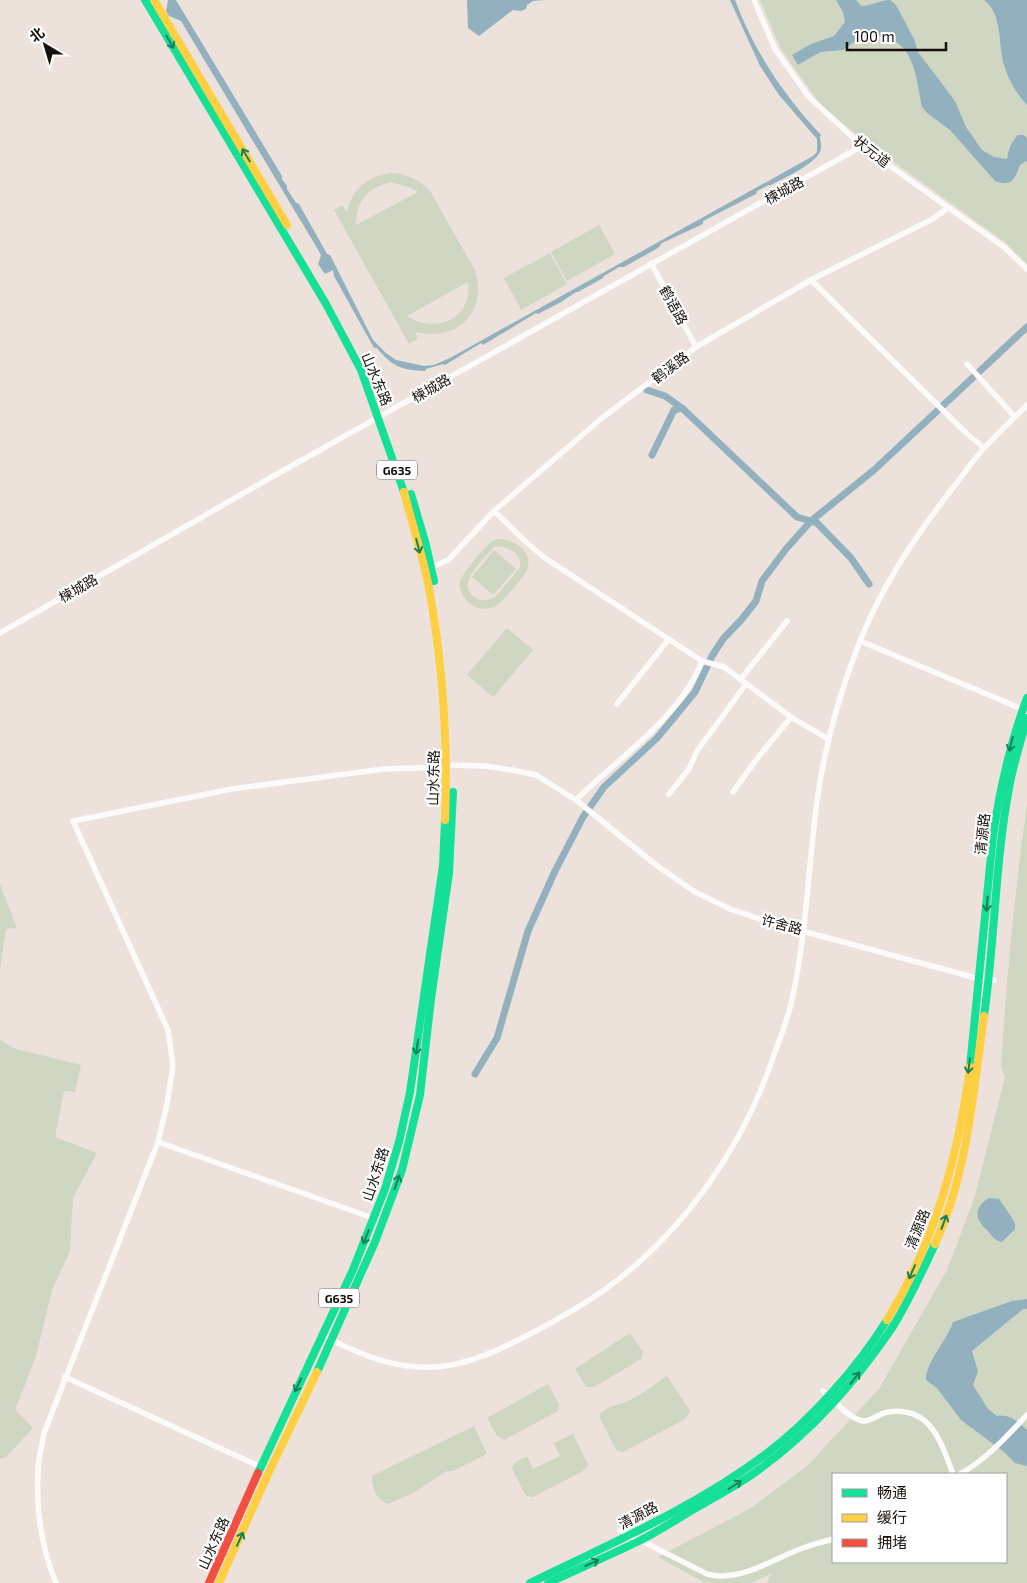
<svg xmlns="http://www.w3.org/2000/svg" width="1027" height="1583" font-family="'Exo 2','Noto Sans SC',sans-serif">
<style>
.green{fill:#cfd6c2;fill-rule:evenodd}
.water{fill:#92b0be}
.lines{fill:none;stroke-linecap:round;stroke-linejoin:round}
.canal{stroke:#92b0be;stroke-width:7}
.street{stroke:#fcfbfa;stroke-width:5.5}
.fast{stroke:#16e098;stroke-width:8}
.slow{stroke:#ffcf43;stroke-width:8}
.jam{stroke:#f24e42;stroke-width:8}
.oneway{stroke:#168259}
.labels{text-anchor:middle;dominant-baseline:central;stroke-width:4.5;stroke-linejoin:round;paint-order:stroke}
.shield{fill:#fff;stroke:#5b5854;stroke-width:1}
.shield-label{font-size:12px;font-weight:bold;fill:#15100b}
.street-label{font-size:14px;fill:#15100b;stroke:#fff}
</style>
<rect width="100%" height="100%" fill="#ece2db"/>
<g class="green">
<path d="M760 0H1027V264L1006 243 858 136 820 104 781 49Z"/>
<path d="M391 173C407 174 419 179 430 191L475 270C488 313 457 342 415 332L418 339 409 344 334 210 342 205 347 212C352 189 368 176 391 173ZM390 182 409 187 418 192 356 225C357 201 366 189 390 182ZM468 282C473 319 436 335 407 316Z"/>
<path d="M599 225 615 254 567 281 551 252Z"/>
<path d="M550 253 567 284 521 310 504 278Z"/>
<path d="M498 539C514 539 534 551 527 570 524 577 501 604 494 607 489 609 483 609 478 608 468 605 458 593 460 582 461 575 485 546 491 542 493 541 496 540 498 539ZM499 546C512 549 522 554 520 568L495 597C489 600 483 602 476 598 453 585 484 559 494 547Z"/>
<path d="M494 550 516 569 493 595 472 577Z"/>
<path d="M507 628 533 650 493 697 467 675Z"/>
<path d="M1027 803V1583H767L771 1574 751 1583H705L658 1557 751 1508 807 1466 879 1389 947 1270 974 1199 1005 1077 1001 1068C1006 979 1015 891 1027 803ZM833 1474H1006V1562H833Z"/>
<path d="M0 884 17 928 6 929 0 971Z"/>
<path d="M0 1040 16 1049 81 1065 75 1092 64 1091 55 1137 97 1153 73 1198 70 1251 52 1290 36 1356 15 1410 33 1428 6 1457 0 1459Z"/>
<path d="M630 1333 643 1352 641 1359 594 1387H586L575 1369Z"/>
<path d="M667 1376 690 1411 685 1419 623 1452 616 1450 599 1416C608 1404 619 1406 630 1400 643 1394 655 1384 667 1376Z"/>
<path d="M548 1384 559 1404 558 1411 504 1440 497 1436 487 1418Z"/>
<path d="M474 1426 487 1454 453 1471H447L413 1493 388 1504C376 1499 372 1489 372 1476Z"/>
<path d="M573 1434 588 1465 583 1471 533 1497 526 1496 512 1469 514 1463 527 1456 533 1469 560 1456 554 1443Z"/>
</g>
<g class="water">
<path d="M168 0H176L282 176V179L287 186V189L296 203 299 204 327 254 330 255 373 340 386 353 396 360 424 366 434 365 450 358 813 156 817 152V139L779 95 760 66 730 0H735C755 53 783 94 821 135L820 137C820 141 822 145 821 149 818 163 784 178 771 185H769L757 191 756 194 703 221V224L662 243 658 248 624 267H619L604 276 603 278 578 292H576L561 302 538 314 536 313 483 345 481 343 445 365 443 364 426 369 425 371C400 370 392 366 377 348H374L334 276 333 270 325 274 318 264 321 256 320 253 181 21 169 16 166 11Z"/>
<path d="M467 0H544L533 1 527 5 526 9 521 11 513 10 479 36 468 28Z"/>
<path d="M836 0H856L861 6C872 6 879 0 890 0L896 5 914 39 918 52 955 101 966 127 982 150 994 157 1007 159C1009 149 1010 143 1018 135H1024L1027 138V162L1026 161 1020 165C1015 179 1012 187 995 181L950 130 927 113 922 107C917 84 916 49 890 39 883 37 875 35 867 33L843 50 820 52 798 65 792 55 811 44 834 36 845 22 843 12Z"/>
<path d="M984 0H1027V105C1015 91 1010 83 1004 65 998 45 1003 14 984 0Z"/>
<path d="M989 1198 999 1199 1012 1218 1015 1224V1229L1002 1242C995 1241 992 1236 987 1230 975 1219 973 1208 989 1198Z"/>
<path d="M1027 1299V1309H1023L972 1351 978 1371 973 1385 988 1409 997 1416C1011 1414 1017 1421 1027 1430V1466L1015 1463 1004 1452 961 1420 937 1388 926 1380C926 1361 947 1341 953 1322L1012 1301Z"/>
</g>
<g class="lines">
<g class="canal">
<path d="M647 390 665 396 682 408"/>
<path d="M652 455 674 410 682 408 797 517 817 523 851 558 869 584"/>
<path d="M475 1074 497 1038 528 931 555 871 583 817 604 787 657 738 695 692 712 656 723 639 742 619 756 601 762 581 786 549 811 521 874 470 1027 327"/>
</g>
<g class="street">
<path d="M754 0 775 49 809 97 862 146 1004 247 1027 269"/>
<path d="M651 263 696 347"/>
<path d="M811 280 965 432 984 448"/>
<path d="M967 364 1015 417"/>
<path d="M494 511 526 542 545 558 702 661 724 667 791 717 828 739"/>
<path d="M430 568 448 560 494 511 602 418 696 347 811 280 931 220 948 208"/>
<path d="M0 633 270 478 862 146"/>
<path d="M860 641 1027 711"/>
<path d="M740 680 787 621"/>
<path d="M617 704 669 639"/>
<path d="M733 792 756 760 791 717"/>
<path d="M669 794 689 769 697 751 746 684"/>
<path d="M576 800C618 758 681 717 702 661"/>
<path d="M158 1142 373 1218"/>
<path d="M323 1335C334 1342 346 1347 358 1352 424 1380 467 1367 528 1335 555 1321 582 1306 607 1288 685 1231 744 1145 774 1055 780 1038 787 1021 791 1004 807 935 808 864 818 794 825 747 838 699 855 654 877 593 913 539 952 489 963 475 973 460 985 447 998 433 1013 419 1027 405"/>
<path d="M65 1377 261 1467"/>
<path d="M823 1391C832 1399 851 1420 863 1421 871 1422 879 1413 888 1412 931 1406 941 1442 953 1474"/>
<path d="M960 1474C986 1460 1007 1436 1027 1415"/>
<path d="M620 1530 707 1574C740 1583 772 1559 803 1548 813 1544 823 1542 833 1539"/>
<path d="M56 1583C42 1549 36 1509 38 1472 38 1459 42 1446 44 1433L158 1142 167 1104 173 1066 168 1030 73 821 232 789 384 769 446 767 453 765 485 766 512 770 536 775 576 800 656 865 695 892 730 909 769 922 980 979 994 980"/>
</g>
<g class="fast">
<path d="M145 0 326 304 361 370 404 492"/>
<path d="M411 494 426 545 434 581"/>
<path d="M984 1016C995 940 995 863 1009 788 1013 765 1021 741 1027 718"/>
<path d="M970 1067 993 836C1000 788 1010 743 1027 698"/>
<path d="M317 1372 375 1242 402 1170 420 1095 431 999 449 873 453 792"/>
<path d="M258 1473 352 1272 385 1189 399 1142 410 1092 443 865 445 820"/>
<path d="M530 1583C610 1544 694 1508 766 1454 810 1421 858 1367 887 1320"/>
<path d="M548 1583C578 1569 608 1556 637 1542 660 1531 681 1516 703 1504 722 1493 743 1482 761 1468 813 1430 856 1381 892 1328 909 1301 922 1272 935 1244"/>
</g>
<g class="slow">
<path d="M154 0 287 225"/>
<path d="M404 492C412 524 423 556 429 588 443 665 448 742 445 820"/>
<path d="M935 1244C968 1172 973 1092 984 1016"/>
<path d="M887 1320C935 1242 958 1157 970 1067"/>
<path d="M219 1583 269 1472 317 1372"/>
</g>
<path class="jam" d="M209 1583 258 1473"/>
</g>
<defs><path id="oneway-shaft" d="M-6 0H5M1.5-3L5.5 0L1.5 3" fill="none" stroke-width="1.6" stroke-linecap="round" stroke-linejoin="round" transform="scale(1.25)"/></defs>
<g class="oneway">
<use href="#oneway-shaft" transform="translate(170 42) rotate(60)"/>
<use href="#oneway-shaft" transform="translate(246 155) rotate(-121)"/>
<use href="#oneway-shaft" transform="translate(418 546) rotate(76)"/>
<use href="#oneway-shaft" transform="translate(1011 744) rotate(104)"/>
<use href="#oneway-shaft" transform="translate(987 904) rotate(95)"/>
<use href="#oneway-shaft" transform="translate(417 1047) rotate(99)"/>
<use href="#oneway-shaft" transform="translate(969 1066) rotate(97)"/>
<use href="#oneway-shaft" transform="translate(397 1182) rotate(-71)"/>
<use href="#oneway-shaft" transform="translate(944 1222) rotate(-70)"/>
<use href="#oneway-shaft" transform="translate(366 1237) rotate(112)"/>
<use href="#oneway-shaft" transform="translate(912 1272) rotate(114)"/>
<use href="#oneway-shaft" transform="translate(855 1378) rotate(-52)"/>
<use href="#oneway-shaft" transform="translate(298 1385) rotate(115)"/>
<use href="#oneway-shaft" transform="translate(735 1485) rotate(-32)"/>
<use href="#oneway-shaft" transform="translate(240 1539) rotate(-66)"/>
<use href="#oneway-shaft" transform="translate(592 1563) rotate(-25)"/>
</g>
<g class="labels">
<g class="shield">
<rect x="377" y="460.5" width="40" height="19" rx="4"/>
<rect x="319" y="1288.5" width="40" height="19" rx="4"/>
</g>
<g class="shield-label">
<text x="397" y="470">G635</text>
<text x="339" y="1298">G635</text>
</g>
<g class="street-label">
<text transform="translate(872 151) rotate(38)">状元道</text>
<text transform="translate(784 190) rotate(-29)">楝城路</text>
<text transform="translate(674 305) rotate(61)">鹤语路</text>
<text transform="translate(670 367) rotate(-37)">鹤溪路</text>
<text transform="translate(377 379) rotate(67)">山水东路</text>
<text transform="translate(431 388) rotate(-30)">楝城路</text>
<text transform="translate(78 588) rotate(-30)">楝城路</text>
<text transform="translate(433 778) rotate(-89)">山水东路</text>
<text transform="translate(982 834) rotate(-84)">清源路</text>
<text transform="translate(782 924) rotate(15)">许舍路</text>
<text transform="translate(375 1174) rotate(-72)">山水东路</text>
<text transform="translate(917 1229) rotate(-68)">清源路</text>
<text transform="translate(638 1515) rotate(-28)">清源路</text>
<text transform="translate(213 1543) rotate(-66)">山水东路</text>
</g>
</g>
<rect x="832" y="1473" width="175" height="90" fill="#ffffff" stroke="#a19f9d"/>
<rect x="842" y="1489" width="25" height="8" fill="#16e098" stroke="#a19f9d"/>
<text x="877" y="1498" font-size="15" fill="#15100b">畅通</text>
<rect x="842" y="1514" width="25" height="8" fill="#ffcf43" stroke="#a19f9d"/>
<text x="877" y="1523" font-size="15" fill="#15100b">缓行</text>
<rect x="842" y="1539" width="25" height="8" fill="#f24e42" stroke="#a19f9d"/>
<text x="877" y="1548" font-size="15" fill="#15100b">拥堵</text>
<g transform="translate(45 45) rotate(322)" stroke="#ffffff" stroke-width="4" paint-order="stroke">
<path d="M0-4L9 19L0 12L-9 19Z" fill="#15100b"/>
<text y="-8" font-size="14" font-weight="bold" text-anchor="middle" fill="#15100b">北</text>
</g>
<path d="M847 42v8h99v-8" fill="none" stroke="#15100b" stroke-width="2.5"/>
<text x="854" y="42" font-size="15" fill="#15100b" stroke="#ffffff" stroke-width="4" paint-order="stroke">100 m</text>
</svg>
